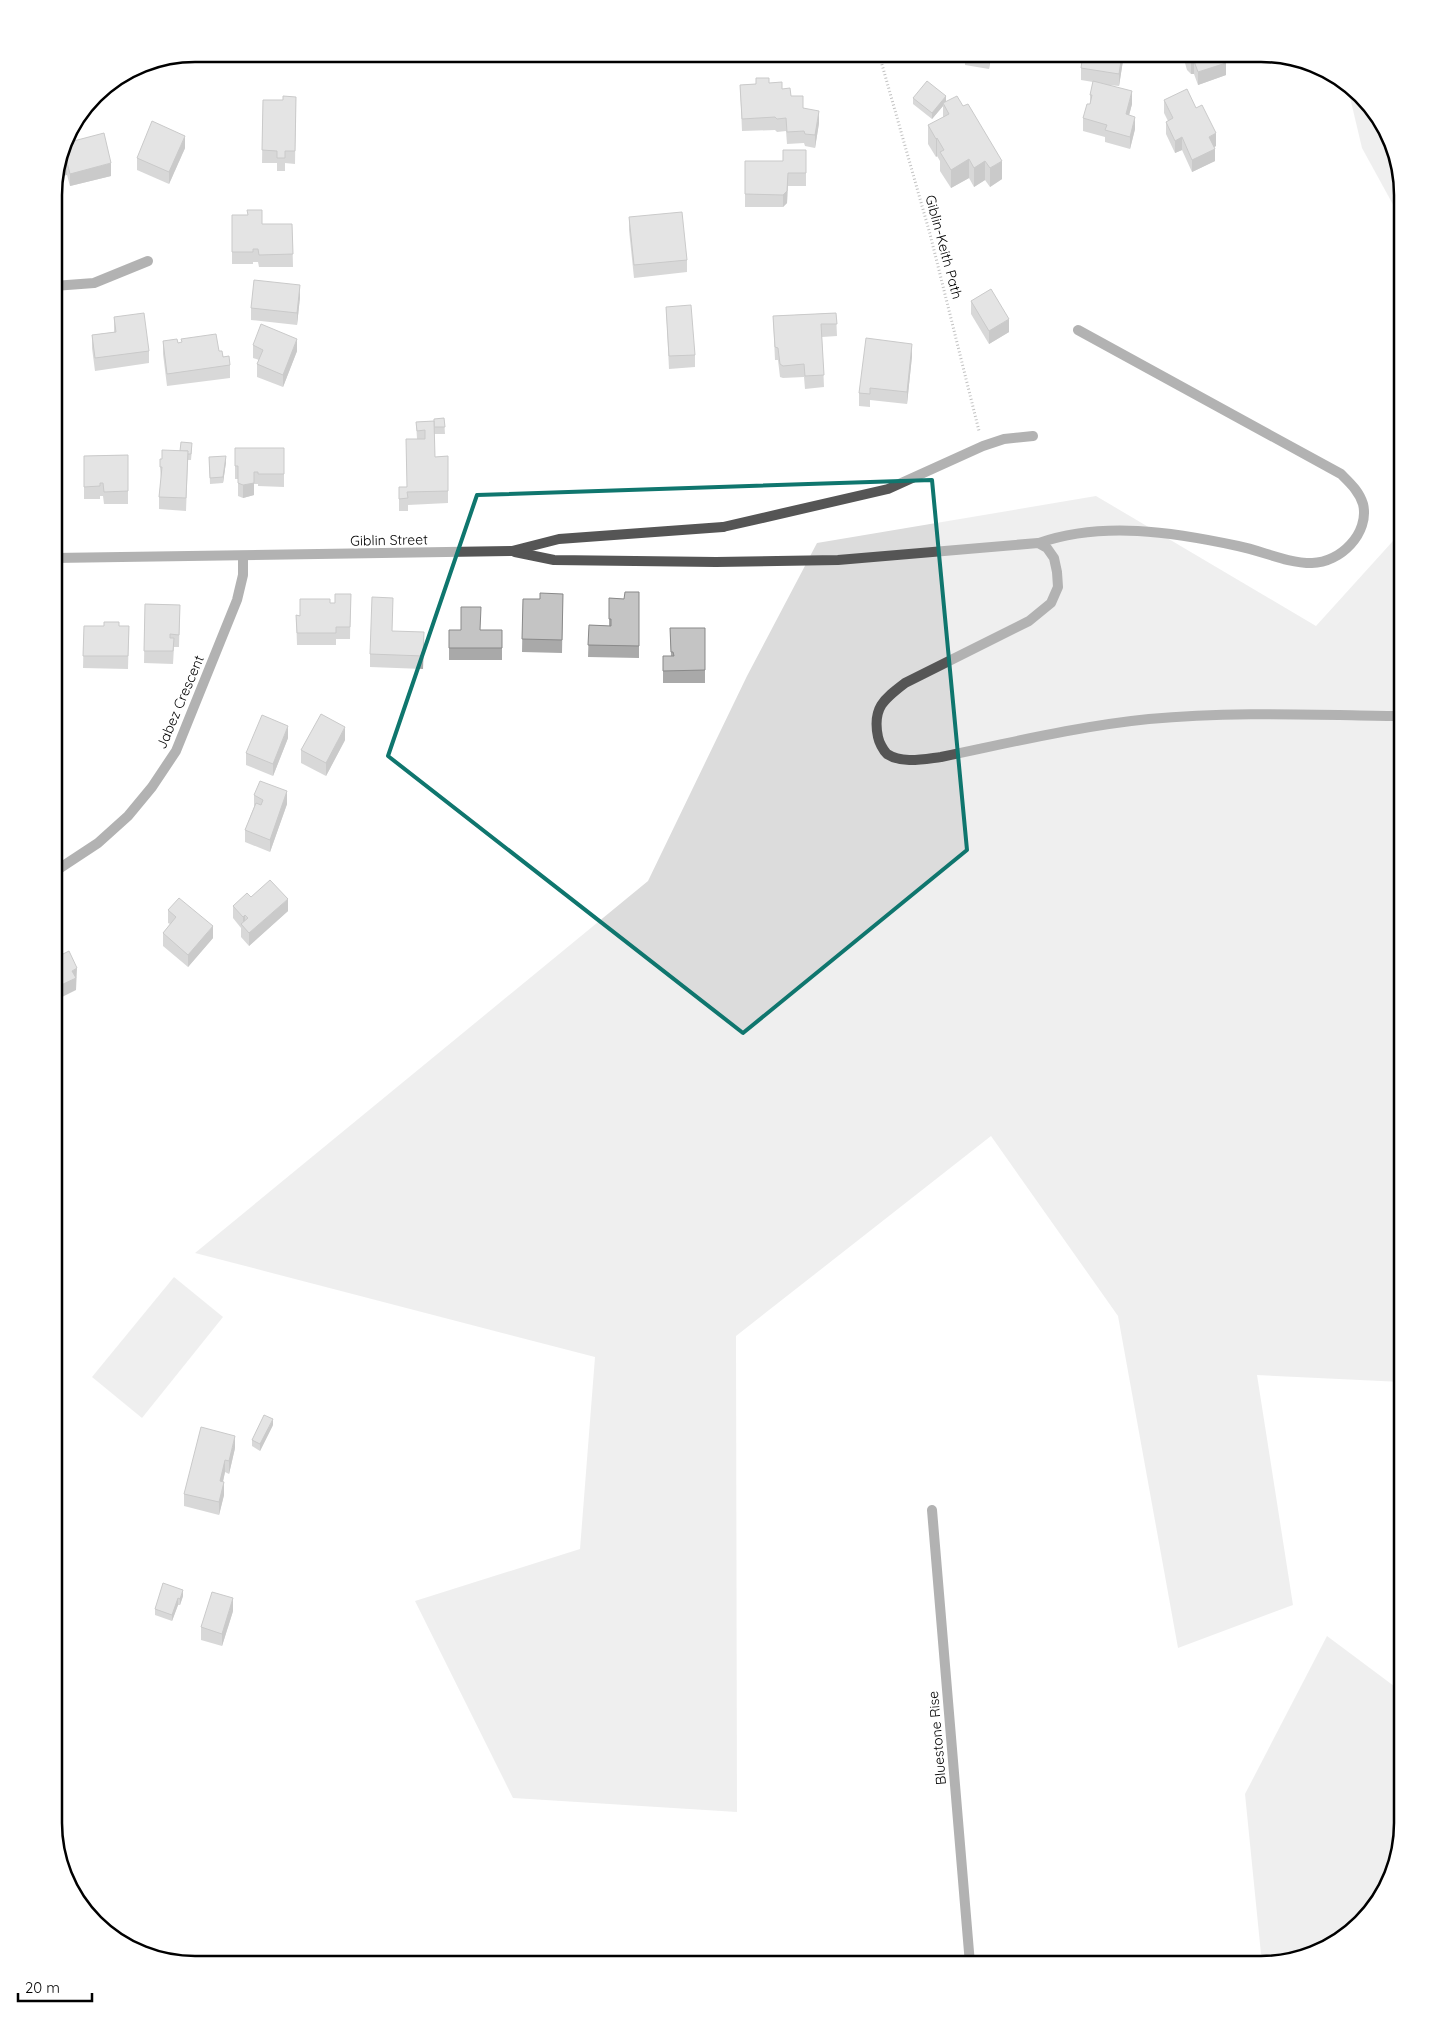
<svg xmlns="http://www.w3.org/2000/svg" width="1456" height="2018" font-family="Quicksand,sans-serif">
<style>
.green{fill:#dcdcdc}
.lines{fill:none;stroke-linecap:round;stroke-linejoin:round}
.path{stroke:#777;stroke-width:3;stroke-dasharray:1 2.5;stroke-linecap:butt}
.service{stroke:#555;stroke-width:10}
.minor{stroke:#555;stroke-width:10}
.wall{fill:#a9a9a9}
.shaded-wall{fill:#898989}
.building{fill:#c4c4c4;stroke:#898989}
.marked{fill:none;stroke:#0f766e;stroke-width:4;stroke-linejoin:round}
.labels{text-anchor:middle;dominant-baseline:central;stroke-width:5;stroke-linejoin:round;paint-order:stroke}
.street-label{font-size:14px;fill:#000;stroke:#fff}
.rim{fill:none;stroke:#000;stroke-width:2.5}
</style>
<rect width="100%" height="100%" fill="#fff"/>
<g class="green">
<path d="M1348 89 1383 124 1402 196V221L1362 148Z"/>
<path d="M1096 496 1316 626 1402 531V1382L1257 1375 1293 1605 1178 1648 1118 1316 991 1136 736 1336 737 1812 513 1798 415 1601 580 1549 595 1357 195 1253 648 881 747 676 817 543Z"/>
<path d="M174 1277 223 1317 142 1418 92 1377Z"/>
<path d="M1327 1636 1402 1692V1823L1383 1894 1332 1945 1262 1964 1245 1794Z"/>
</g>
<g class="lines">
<path class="path" d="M879 54 930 234 979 431"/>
<g class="service">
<path d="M723 527 888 489 983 446 1004 439 1033 436"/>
<path d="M1039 543C1102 521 1173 532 1238 546 1263 551 1286 563 1312 563 1340 563 1370 533 1363 504 1359 491 1350 483 1341 474L1078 330"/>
<path d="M716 562 838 560 1038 543 1047 548 1054 558 1057 572 1058 587 1051 603 1029 621 905 683C884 699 872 708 878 737 879 742 883 750 887 754 902 764 924 759 941 757 1009 743 1079 726 1149 719 1233 711 1318 715 1402 716"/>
</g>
<g class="minor">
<path d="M54 286 94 283 148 261"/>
<path d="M515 552 554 560 716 562"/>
<path d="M54 558 512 551 559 539 723 527"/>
<path d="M54 872 98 843 128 816 152 787 176 751 237 600 243 575V556"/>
<path d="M932 1510 970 1964"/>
</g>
</g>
<g class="wall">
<path d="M949 54H991L989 69 965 65V62L949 60Z"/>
<path d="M1124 54 1119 86 1109 85 1132 104 1129 115 1135 129 1130 149 1105 142V137L1083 131V118L1090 104V95L1093 82 1081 80V68Z"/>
<path d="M1184 54H1223L1226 75 1198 85 1194 74H1191L1187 70 1185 63Z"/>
<path d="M183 56V61L168 59Z"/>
<path d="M769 83 782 89 819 123 815 148 805 146 804 143 787 144 786 131 777 132 775 130 742 131 740 85Z"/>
<path d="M296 97 295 164 285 163V171H277V163H262L263 100H283Z"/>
<path d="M913 98 946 102 1002 179 990 187 985 180 974 187 969 178 951 188 940 171V161L937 156 936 157 928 144V125L943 118V106L932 119 913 104Z"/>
<path d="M1164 100 1216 146 1214 147 1215 161 1192 172 1182 150 1175 153 1166 134V122L1168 121 1164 113Z"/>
<path d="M66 143 111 176 70 186 67 175 60 176 58 170Z"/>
<path d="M185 148 169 184 137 170V158Z"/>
<path d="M806 150V186H788L787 203 783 207H745V161H783Z"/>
<path d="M232 215 262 224H292L293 267H259L258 262H253V264H232Z"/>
<path d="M629 217 687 260V272L634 278 629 230Z"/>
<path d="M300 297 297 325 251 320V308Z"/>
<path d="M971 301 1009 332 989 344 971 314Z"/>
<path d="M666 307 695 355V367L669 369Z"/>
<path d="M836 313 837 336 822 337 824 387 805 389 804 377 783 378 780 377 778 360H775L773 316Z"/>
<path d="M114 317 149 351V363L95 371 92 348V335L114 332Z"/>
<path d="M54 335 59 348 57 388H54Z"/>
<path d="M163 341 178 343 219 351 230 365V378L167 386 163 354Z"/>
<path d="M253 345 297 351 283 387 257 377V364L259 360 253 358Z"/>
<path d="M912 356 907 404 870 400V407L859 406V393Z"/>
<path d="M444 418 445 434H434L435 457 448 456V503L408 505V511H399V487H407L417 439 416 422 434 421Z"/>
<path d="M235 448H284V487L258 486V484H254V495L243 498 238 496V479H235Z"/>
<path d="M192 449 191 460H188L186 511 159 509V497L161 480 160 467 162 459 180 451Z"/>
<path d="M128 455V504H104L103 496H100V499H84V456Z"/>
<rect x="54" y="456" width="3" height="44"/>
<path d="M209 457 226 462 223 483 210 484Z"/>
<path d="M639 592V658L588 657 589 625 609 626V598L624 599Z"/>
<path d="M351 594 350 639H336V645H297L296 615 300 616 330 603H335Z"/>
<path d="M563 594 562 653 522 652 523 599H540Z"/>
<path d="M145 604 180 605 179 647H174L173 664 144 663Z"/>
<path d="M54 614H60L59 675H54Z"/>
<path d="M84 626H129L128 669 83 668Z"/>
<path d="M670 628H705V683H663V656H671Z"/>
<rect x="449" y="630" width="53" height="30"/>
<path d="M392 631 424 645 423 669 370 667V654Z"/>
<path d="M288 738 273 776 246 765V753Z"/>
<path d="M345 740 326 776 301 763V750Z"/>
<path d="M254 795 287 804 270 852 245 842V830L254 807Z"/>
<path d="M251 897 288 911 249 946 241 937V928L233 918V906Z"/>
<path d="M168 910 213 938 188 967 163 946V933L170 924 168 923Z"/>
<path d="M273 1425 260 1451 252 1446V1440Z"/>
<path d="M235 1448 229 1474 225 1472 223 1482 224 1495 219 1515 184 1506V1494Z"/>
<path d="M183 1596 180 1605H178L172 1621 155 1615V1609Z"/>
<path d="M233 1611 222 1646 201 1640V1627Z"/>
</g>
<g class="shaded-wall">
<path d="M989 54H991L989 69Z"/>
<path d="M1122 54H1124L1119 86V74Z"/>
<path d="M1194 61V74H1191V62Z"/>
<path d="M1226 63V75L1198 85V72Z"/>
<path d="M1132 91V104L1126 127V114Z"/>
<path d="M946 96V102L943 103V106L932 119V113Z"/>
<path d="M819 111V123L815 148V135Z"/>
<path d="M1135 117V129L1130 149V137Z"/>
<path d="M1216 133V146L1209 150V137Z"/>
<path d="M185 136V148L169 184V172Z"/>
<path d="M1182 137V150L1175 153V141Z"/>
<path d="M937 138V156L936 157V139Z"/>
<path d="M1215 149V161L1192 172V160Z"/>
<path d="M969 159V178L951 188V170Z"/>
<path d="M985 161V180L974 187V168Z"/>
<path d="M1002 161V179L990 187V168Z"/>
<path d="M67 162V175L60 176V164Z"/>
<path d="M111 163V176L70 186V174Z"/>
<path d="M788 173 787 203 783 207V195Z"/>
<path d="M300 285V297L297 325V313Z"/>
<path d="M1009 319V332L989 344V331Z"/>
<path d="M59 335V348L57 388V375Z"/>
<path d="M297 339V351L283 387V375Z"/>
<path d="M912 344V356L907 404V392Z"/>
<path d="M226 456V462L223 483V477Z"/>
<path d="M254 483V495L243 498V485Z"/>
<path d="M288 726V738L273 776V764Z"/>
<path d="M345 727V740L326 776V763Z"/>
<path d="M287 791V804L270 852V840Z"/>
<path d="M288 899V911L249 946V933Z"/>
<path d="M245 915V927L243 926V917Z"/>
<path d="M213 926V938L188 967V955Z"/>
<path d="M77 968 76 990 60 998V1001L54 1004V992L72 971Z"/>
<path d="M273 1419V1425L260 1451V1444Z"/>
<path d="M235 1436V1448L229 1474V1461Z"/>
<path d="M225 1460V1472L220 1494V1481Z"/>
<path d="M224 1482V1495L219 1515V1502Z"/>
<path d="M183 1590V1596L180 1605V1599Z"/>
<path d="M178 1598V1605L172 1621V1615Z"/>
<path d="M233 1598V1611L222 1646V1634Z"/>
</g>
<g class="building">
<path d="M972 54H989V57Z"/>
<path d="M1083 54H1122L1119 74 1081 68Z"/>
<path d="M1186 54H1223L1226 63 1198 72 1194 61 1191 62 1187 57Z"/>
<path d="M756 78H769V83L782 82V89L790 88 791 96H803V108L819 111 815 135 805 134 804 131 787 132 786 118 777 119 775 117 742 119 740 85 756 84Z"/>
<path d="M927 81 946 96 932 113 913 98Z"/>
<path d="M1093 81 1132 91 1126 114 1135 117 1130 137 1105 130 1107 125 1083 118 1087 104H1090L1092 95H1090Z"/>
<path d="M1187 89 1196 108 1202 105 1216 133 1209 137 1215 149 1192 160 1182 137 1175 141 1166 122 1173 118 1164 100Z"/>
<path d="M283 96 296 97 295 151H285V158H277V151L262 150 263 100H283Z"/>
<path d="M957 96 963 106 968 104 1002 161 990 168 985 161 974 168 969 159 951 170 940 152 944 150 937 138 936 139 928 125 949 114 943 103Z"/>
<path d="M152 121 185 136 169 172 137 158Z"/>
<path d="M104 133 111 163 70 174 67 162 60 164 66 143Z"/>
<path d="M783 150H806V173H788L787 191 783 195 745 194V161H783Z"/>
<path d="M247 210H262V224H292L293 254 259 255 258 249H253V252H232V215H248Z"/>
<path d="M682 212 687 260 634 265 629 217Z"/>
<path d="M254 280 300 285 297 313 251 308Z"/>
<path d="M991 289 1009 319 989 331 971 301Z"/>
<path d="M691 305 695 355 669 356 666 307Z"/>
<path d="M144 313 149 351 95 358 92 335 116 332 114 317Z"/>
<path d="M836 313 837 324H821L824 375 805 376 804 364 783 366 780 364 778 348 775 347 773 316Z"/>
<path d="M261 324 297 339 283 375 257 364 263 350 253 345Z"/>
<path d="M216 334 219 351H222L223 357 229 356 230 365 167 374 163 341 177 339 178 343 182 342 181 339Z"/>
<path d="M54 335H59L57 375H54Z"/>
<path d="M866 338 912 344 907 392 870 388V394L859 393Z"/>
<path d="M444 418 445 427H434V419Z"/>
<path d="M434 421 435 457 448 456V491L407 492 408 498 399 499V487H407L406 439H425V430L417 431 416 422Z"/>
<path d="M181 442 192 443 191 454H187L188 451H180Z"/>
<path d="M235 448H284V474H258V472H254V483L243 485 238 483V466H235Z"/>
<path d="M162 450 188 451 186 498 159 497 162 467H160V459H162Z"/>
<path d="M128 455V491L104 492 103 483H100V486L84 487V456Z"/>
<rect x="54" y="456" width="3" height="31"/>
<path d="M226 456 223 477 210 478 209 457Z"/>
<path d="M625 592H639V646L588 645 589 625 611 626V619H609V598L624 599Z"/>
<path d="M540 593 563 594 562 640 522 639 523 599H540Z"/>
<path d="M335 594H351L350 627H336V633H297L296 615 300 616V599H330V603H335Z"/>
<path d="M372 597 393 598 392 631 424 632 423 656 370 654Z"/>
<path d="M145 604 180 605 179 635 170 634V638H174L173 651H144Z"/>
<path d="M461 607H481L480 630H502V648H449V630H461Z"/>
<path d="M54 614H60L59 662H54Z"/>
<path d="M104 622H119V626H129L128 656H83L84 626H104Z"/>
<path d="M670 628H705V670L663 671V656H674L673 652H671Z"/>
<path d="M321 714 345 727 326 763 301 750Z"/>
<path d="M262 715 288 726 273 764 246 753Z"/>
<path d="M260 781 287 791 270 840 245 830 256 803 261 805 263 800 254 795Z"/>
<path d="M270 880 288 899 249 933 241 924 248 918 245 915 243 917 233 906 247 893 251 897Z"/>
<path d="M179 898 213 926 188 955 163 933 176 917 168 910Z"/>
<path d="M56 951 59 956 69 951 77 968 72 971 76 978 59 986 60 989 54 992V952Z"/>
<path d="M264 1415 273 1419 260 1444 252 1440Z"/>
<path d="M201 1427 235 1436 229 1461 225 1460 220 1481 224 1482 219 1502 184 1494Z"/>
<path d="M163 1583 183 1590 180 1599 178 1598 172 1615 155 1609Z"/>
<path d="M212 1592 233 1598 222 1634 201 1627Z"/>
</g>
<path d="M0 0H1456V2018H0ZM932 480 967 850 743 1033 388 756 477 495Z" fill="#fff" fill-opacity=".55" fill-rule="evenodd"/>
<path class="marked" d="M932 480 967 850 743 1033 388 756 477 495Z"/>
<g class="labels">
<g class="street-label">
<text transform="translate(944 247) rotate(75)">Giblin-Keith Path</text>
<text transform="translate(389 540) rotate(-1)">Giblin Street</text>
<text transform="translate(180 702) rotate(-67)">Jabez Crescent</text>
<text transform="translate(937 1738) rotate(-95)">Bluestone Rise</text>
</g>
</g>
<path d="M0 0H1456V2018H0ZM195 62H1261A133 133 0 0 1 1394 195V1823A133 133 0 0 1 1261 1956H195A133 133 0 0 1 62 1823V195A133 133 0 0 1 195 62Z" fill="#fff" fill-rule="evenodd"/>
<path class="rim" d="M195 62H1261A133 133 0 0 1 1394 195V1823A133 133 0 0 1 1261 1956H195A133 133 0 0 1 62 1823V195A133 133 0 0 1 195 62Z"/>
<path d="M18 1993v8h74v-8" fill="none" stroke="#000000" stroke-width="2.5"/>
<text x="25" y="1993" font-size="15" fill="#000000" stroke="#ffffff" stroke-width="4" paint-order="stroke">20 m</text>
</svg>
